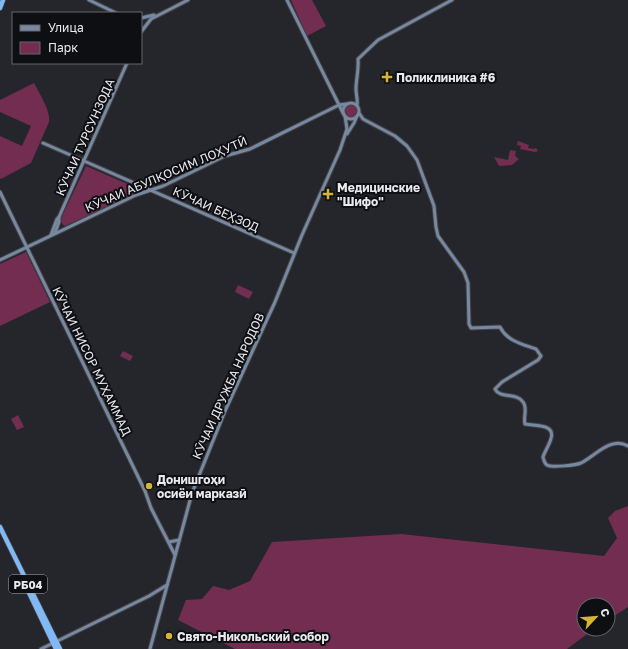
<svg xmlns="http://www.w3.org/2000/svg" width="628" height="649" font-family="'Golos Text',sans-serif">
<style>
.green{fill:#722d50}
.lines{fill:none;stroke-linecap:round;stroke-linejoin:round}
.secondary-casing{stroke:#434348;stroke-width:5}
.highway-casing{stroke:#434348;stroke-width:6}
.secondary{stroke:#7789a0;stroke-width:3}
.highway{stroke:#80b9f3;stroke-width:4.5}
.poi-dot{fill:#d6b534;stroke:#0e0f12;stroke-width:1.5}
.labels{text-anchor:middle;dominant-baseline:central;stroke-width:4;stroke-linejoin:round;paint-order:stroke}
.shield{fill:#0e0f12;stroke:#a7a8ac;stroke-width:1}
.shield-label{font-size:11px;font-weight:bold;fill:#e9e9ee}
.poi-label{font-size:12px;font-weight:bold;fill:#e9e9ee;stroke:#0e0f12;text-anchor:start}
.street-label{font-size:12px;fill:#e9e9ee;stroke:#0e0f12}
</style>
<rect width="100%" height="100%" fill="#25252c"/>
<g class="green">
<path d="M291 0H312L326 26 307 36Z"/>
<path d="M34 83C39 93 51 111 49 122L31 163 1 179 0 178V136L22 146 31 126 0 112V100Z"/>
<circle cx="351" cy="111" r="6"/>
<path d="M518 141 529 145 528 148 534 149 536 148 538 151 535 152 520 149 521 146 517 145Z"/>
<path d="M510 150 516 151 515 156 519 159 512 165 499 166 494 157 508 160Z"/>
<path d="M86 166 139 189V192L65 226 63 225 61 221 63 214Z"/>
<path d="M26 252 50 302 0 326V264Z"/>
<path d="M238 285 253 292 249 299 235 292Z"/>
<path d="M123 351 133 356 130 361 120 356Z"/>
<path d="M18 415 24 427 17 430 11 419Z"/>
<path d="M628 506V607L608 620V605H584V629H594L567 649H235L178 620 186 600 202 599 213 586 229 590 250 581 272 542 401 534 604 556 617 538 608 518 615 511Z"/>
</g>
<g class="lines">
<defs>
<g id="secondary">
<path d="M89 0 116 13"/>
<path d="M287 0 343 113"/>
<path d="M141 18 154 15"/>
<path d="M141 32 151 19 188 0"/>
<circle cx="351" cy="111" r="8"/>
<path d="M357 105C358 100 356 95 356 89 356 79 359 70 358 59L378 40 452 0"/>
<path d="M359 113 363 119 395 136 407 146 417 160 434 206 436 227 438 236 464 272 468 283 469 324 471 328 500 327C507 341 522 344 536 349L541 356 538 360 502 382 495 389C500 399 516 392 523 402 528 408 523 417 525 424 531 425 536 425 541 426 562 429 546 447 543 457 544 460 544 463 547 465 552 468 576 465 581 463 595 456 611 436 628 446"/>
<path d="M347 134 354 123 357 116"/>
<path d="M43 143 294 253"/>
<path d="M0 192 145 491 151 508 175 555"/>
<path d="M55 233 59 222V217"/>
<path d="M51 235 57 219 59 217 127 63"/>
<path d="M0 260 136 195 163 186 225 156 250 149 339 105 346 104"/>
<path d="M169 542 179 540"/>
<path d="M41 649 149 596 167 585"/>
<path d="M150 649 192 493 225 411 275 302 302 235 340 150 347 129 345 116"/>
</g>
<g id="highway">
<path d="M0 8 3 0"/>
<path d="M0 527 60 649"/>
<path d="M23 580 56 649"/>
</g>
</defs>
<use href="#secondary" class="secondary-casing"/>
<use href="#highway" class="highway-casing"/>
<use href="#secondary" class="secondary"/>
<use href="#highway" class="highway"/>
</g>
<g class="poi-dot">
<path d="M385 71h4v4h4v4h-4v4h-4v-4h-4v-4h4z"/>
<path d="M326 188h4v4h4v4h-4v4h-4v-4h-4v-4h4z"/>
<circle cx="149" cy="486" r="4"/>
<circle cx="169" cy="636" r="4"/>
</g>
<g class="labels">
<rect class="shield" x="9" y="575" width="38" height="18" rx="3"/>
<g class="shield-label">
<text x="28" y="584">РБ04</text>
</g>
<g class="poi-label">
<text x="396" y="77">Поликлиника #6</text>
<text x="337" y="187">Медицинские<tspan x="337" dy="14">"Шифо"</tspan></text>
<text x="157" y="479">Донишгоҳи<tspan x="157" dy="14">осиёи марказӣ</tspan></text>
<text x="177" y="636">Свято-Никольский собор</text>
</g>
<g class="street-label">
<text transform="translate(85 137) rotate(-66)">КӮЧАИ ТУРСУНЗОДА</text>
<text transform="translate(166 174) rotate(-23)">КӮЧАИ АБУЛҚОСИМ ЛОҲУТӢ</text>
<text transform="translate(216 209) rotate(24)">КӮЧАИ БЕҲЗОД</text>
<text transform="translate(92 361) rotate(64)">КӮЧАИ НИСОР МУҲАММАД</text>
<text transform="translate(228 386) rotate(-66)">КӮЧАИ ДРУЖБА НАРОДОВ</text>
</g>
</g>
<rect x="12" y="12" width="130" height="52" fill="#0e0f12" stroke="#66666a"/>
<rect x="20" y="25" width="20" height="6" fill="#7789a0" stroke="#66666a"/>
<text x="48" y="32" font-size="12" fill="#e9e9ee">Улица</text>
<rect x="20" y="42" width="20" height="12" fill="#722d50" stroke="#66666a"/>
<text x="48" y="52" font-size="12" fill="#e9e9ee">Парк</text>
<g transform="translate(596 617) rotate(64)"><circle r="19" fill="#0e0f12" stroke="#66666a"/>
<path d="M0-3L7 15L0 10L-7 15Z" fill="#d6b534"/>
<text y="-6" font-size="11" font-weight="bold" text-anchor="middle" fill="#e9e9ee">С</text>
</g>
</svg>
